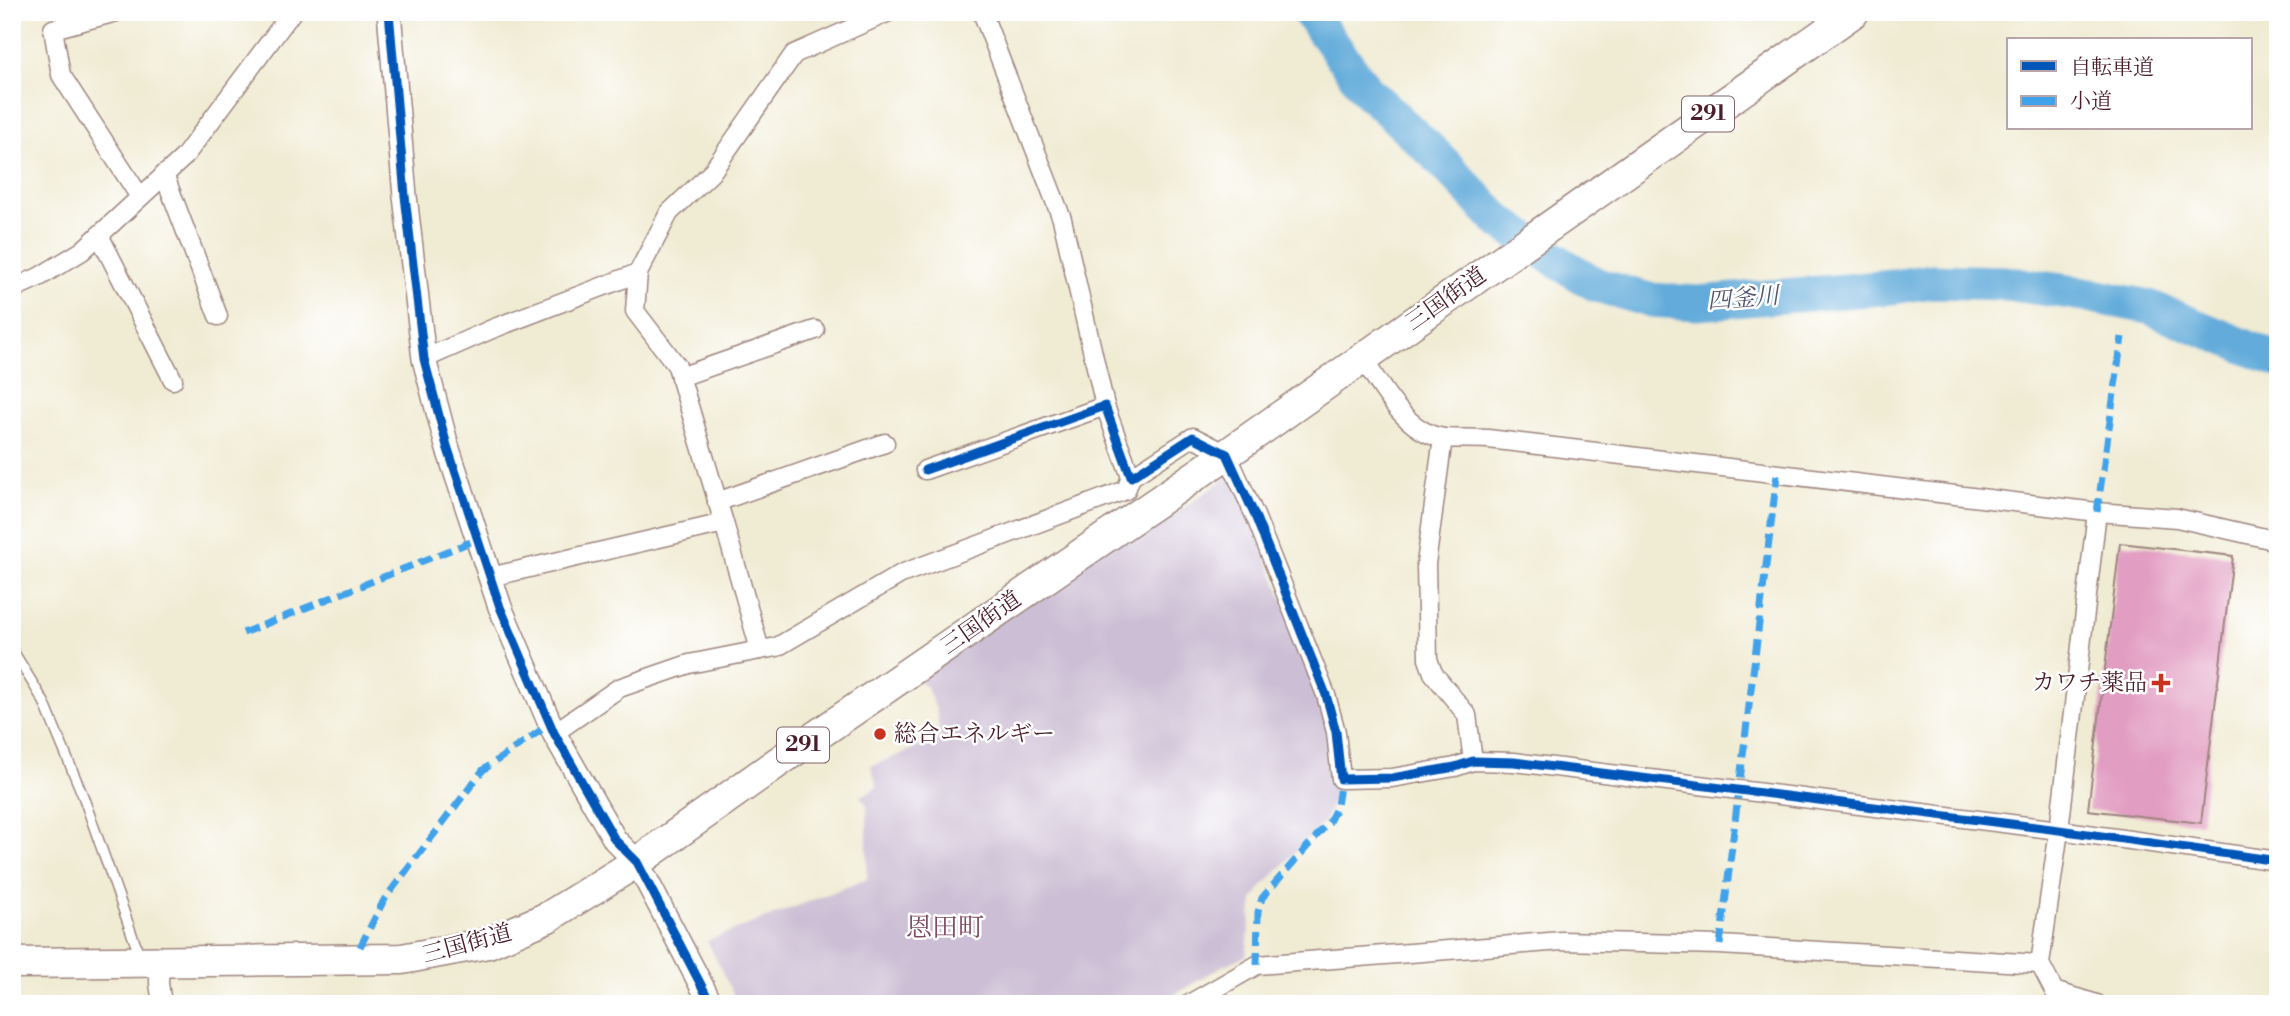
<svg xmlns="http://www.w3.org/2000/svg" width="2290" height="1016" font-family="'Libre Bodoni','Noto Serif JP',serif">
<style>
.industrial{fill:#ccbed4}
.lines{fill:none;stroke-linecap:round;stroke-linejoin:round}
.river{stroke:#62abda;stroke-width:35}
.building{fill:#e29dc2}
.service-casing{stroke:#9d857f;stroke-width:12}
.minor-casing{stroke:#9d857f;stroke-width:21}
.tertiary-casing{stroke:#9d857f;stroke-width:26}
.trunk-casing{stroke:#9d857f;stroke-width:33}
.service{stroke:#fff;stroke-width:9}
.minor{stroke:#fff;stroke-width:18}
.tertiary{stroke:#fff;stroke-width:23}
.trunk{stroke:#fff;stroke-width:30}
.quiet{stroke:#40a2eb;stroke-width:7;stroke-dasharray:14 7;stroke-linecap:butt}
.cycleway-casing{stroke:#fff;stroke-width:13}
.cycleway{stroke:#0057b8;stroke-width:9}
.poi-dot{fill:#c8321e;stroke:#fff;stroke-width:2.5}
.labels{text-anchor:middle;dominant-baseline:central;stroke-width:5;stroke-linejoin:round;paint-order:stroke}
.shield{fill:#fff;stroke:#80626b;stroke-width:2}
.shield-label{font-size:21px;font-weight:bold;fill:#4a1f2b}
.street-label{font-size:23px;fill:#4a1f2b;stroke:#fff}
.poi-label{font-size:23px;fill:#4a1f2b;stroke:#fff;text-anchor:end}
.water-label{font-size:24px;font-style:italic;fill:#545771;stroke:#fff}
.quarter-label{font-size:26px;fill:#7f4b60;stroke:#fff}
</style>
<rect width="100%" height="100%" fill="#fff"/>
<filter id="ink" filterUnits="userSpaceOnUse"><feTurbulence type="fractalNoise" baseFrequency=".0143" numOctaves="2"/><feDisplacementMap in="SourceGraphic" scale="14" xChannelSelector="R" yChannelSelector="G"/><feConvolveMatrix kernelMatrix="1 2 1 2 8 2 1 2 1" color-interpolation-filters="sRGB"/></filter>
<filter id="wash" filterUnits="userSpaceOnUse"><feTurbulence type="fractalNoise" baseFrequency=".00686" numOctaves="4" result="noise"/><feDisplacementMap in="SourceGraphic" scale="28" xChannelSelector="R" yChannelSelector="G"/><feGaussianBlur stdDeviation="1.57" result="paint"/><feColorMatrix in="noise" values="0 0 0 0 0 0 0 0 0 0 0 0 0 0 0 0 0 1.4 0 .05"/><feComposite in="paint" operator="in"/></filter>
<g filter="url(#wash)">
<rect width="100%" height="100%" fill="#f0ebd3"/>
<path class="industrial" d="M1231 470 1322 696 1335 777 1334 800 1325 821 1261 888 1253 900 1246 956 1224 965 1159 1004H738L707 941 867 879V805L860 797 877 787 871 766 940 738 937 712 927 688 918 680 1106 545 1155 528 1220 482Z"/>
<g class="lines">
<path class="river" d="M1309 12 1367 91 1437 156 1498 220 1562 264 1597 285 1649 300 1697 303 1893 287 1932 281 2005 283 2077 293 2149 307 2278 360"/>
</g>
<g id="blocks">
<path class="building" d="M2120 543 2233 556 2201 823 2088 810Z"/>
</g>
</g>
<g filter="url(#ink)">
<use href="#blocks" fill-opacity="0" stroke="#9d857f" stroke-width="2"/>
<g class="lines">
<defs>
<path id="service" d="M12 649 44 702 83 796 140 957"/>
<g id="minor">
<path d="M116 12 53 29 61 75 140 197"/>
<path d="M982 12 1062 219 1105 406"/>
<path d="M164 174 218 316"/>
<path d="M99 235 173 380"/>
<path d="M12 289 39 277 82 251 184 157 292 12"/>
<path d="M1363 358C1380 386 1407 434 1444 438 1458 439 1473 438 1488 439L2097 512 2177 518 2278 541"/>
<path d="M424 359 492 329 638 273 669 213 711 173 794 54 889 12"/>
<path d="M680 377 815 330"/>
<path d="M1443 438 1426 564 1428 659 1433 673 1467 715 1473 761"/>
<path d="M925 470 1105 406 1131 477 1193 437 1227 454 1256 518 1326 695 1336 732 1341 779 1392 778 1455 767 1473 761 1514 762 2059 830 2278 861"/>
<path d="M717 502 885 443"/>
<path d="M724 523 760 650 777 647 901 574 1126 490 1131 477"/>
<path d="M490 577 724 523 677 366 635 311 638 273"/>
<path d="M554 733 619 688 689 664 760 650"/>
<path d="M160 962 159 983 162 1004"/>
<path d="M1189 1004 1257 965 1562 941 1720 945 2040 964"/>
<path d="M2097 1004 2054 991 2040 964 2059 830 2097 512"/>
</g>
<path id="tertiary" d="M389 12 405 196 424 359 447 446 500 607 554 733 615 840 637 862 711 1004"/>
<path id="trunk" d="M12 963 402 959 488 943 548 917 637 862 781 760 1227 454 1854 12"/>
</defs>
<use href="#service" class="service-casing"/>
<use href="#minor" class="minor-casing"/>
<use href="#tertiary" class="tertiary-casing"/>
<use href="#trunk" class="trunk-casing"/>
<use href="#service" class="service"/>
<use href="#minor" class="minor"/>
<use href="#tertiary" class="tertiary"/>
<use href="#trunk" class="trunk"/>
<g class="quiet">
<path d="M2097 512 2122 337"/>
<path d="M243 633 478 539"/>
<path d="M1720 945 1777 475"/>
<path d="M360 947 384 900 483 770 550 724"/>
<path d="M1257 965 1258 912 1262 898 1329 822 1337 806 1341 779"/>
</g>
<defs>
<g id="cycleway">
<path d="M389 12 405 196 424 359 447 446 500 607 554 733 615 840 637 862 711 1004"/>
<path d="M925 470 1105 406 1131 477 1193 437 1227 454 1256 518 1326 695 1336 732 1341 779 1392 778 1455 767 1473 761 1514 762 2059 830 2278 861"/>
</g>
</defs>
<use href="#cycleway" class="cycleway-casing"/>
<use href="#cycleway" class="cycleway"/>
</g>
</g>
<g class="poi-dot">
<path d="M2157.5 672.5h7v7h7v7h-7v7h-7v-7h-7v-7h7z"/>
<circle cx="880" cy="734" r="7"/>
</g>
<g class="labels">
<g class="shield">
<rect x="1682" y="96.5" width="52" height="35" rx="5"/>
<rect x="777" y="727.5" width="52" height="35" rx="5"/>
</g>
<g class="shield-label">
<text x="1708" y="114">291</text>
<text x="803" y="745">291</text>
</g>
<g class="street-label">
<text transform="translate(1446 299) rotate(-35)">三国街道</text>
<text transform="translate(981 623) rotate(-35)">三国街道</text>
<text transform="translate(467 944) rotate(-15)">三国街道</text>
</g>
<g class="poi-label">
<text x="2147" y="683">カワチ薬品</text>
<text x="894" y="734" text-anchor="start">総合エネルギー</text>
</g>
<g class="water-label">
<text transform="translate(1743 299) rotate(-5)">四釜川</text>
</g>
<g class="quarter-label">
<text x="945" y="928">恩田町</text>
</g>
</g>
<rect width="2290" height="1016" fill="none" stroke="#fff" stroke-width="42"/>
<rect x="2007" y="38" width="245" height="91" fill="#ffffff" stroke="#b7a5aa" stroke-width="2"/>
<rect x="2021" y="61" width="35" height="10" fill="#0057b8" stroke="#b7a5aa" stroke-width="2"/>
<text x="2070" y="74" font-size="21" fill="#4a1f2b">自転車道</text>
<rect x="2021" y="96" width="35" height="10" fill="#40a2eb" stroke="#b7a5aa" stroke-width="2"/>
<text x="2070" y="108" font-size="21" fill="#4a1f2b">小道</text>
</svg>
